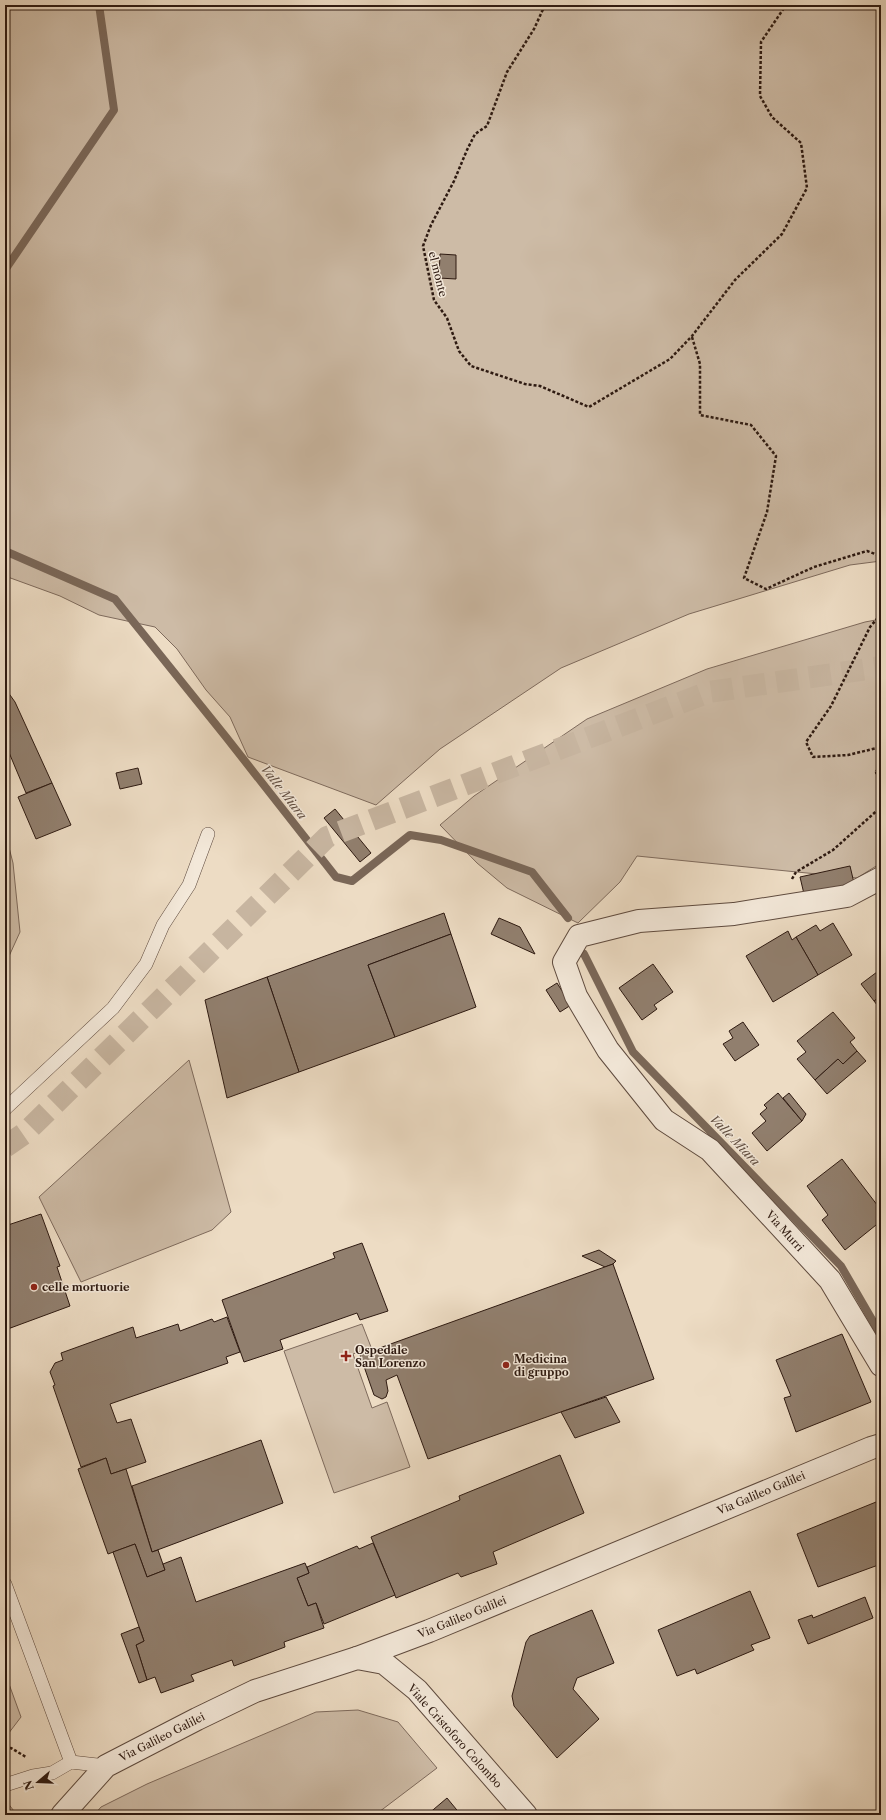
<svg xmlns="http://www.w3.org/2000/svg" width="886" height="1820" font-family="'Libre Caslon Text',serif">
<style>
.green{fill:#cdbba6;stroke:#7e6a5c}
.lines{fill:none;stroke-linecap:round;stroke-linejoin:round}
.stream{stroke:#7a6758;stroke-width:8}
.building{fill:#917f6e;stroke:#2e1a11}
.primary-tunnel{stroke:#c7b5a0;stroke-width:22;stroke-dasharray:22 11;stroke-linecap:butt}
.service-casing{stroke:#5e4a3e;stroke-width:14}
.minor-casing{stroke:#5e4a3e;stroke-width:24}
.tertiary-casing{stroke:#5e4a3e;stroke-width:24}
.path{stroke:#2e1a11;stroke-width:2.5;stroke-dasharray:3 2;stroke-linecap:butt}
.service{stroke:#f3e8d9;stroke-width:13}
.minor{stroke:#f3e8d9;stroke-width:22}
.tertiary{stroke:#f3e8d9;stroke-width:22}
.poi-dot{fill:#8f2418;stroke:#f3e8d9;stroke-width:1.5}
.labels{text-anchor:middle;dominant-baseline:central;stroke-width:3;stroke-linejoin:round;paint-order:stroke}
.street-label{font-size:11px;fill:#2e1a11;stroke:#f3e8d9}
.poi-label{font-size:11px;font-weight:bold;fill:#2e1a11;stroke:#f3e8d9;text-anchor:start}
.water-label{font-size:12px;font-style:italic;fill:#604d40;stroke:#f3e8d9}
</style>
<rect width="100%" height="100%" fill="#eddcc4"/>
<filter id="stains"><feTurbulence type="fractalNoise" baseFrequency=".005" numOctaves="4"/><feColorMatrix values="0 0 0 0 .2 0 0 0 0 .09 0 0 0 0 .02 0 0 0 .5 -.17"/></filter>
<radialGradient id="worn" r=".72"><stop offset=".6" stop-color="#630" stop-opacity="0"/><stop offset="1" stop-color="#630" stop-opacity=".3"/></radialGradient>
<g class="green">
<path d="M5 5H881V561L850 565 689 614 561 668 440 749 376 805 248 757 230 717 206 690 177 649 155 627 99 615 60 596 5 576Z"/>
<path d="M881 619V863L857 878 637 856 620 882 578 923 507 888 477 863 440 825 474 796 587 719 707 669 865 622Z"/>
<path d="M5 832 13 863 20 932 5 965Z"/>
<path d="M189 1060 231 1212 212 1230 81 1282 39 1197Z"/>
<path d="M362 1324 371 1347 353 1354 372 1408 387 1402 410 1467 334 1493 284 1351Z"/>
<path d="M5 1673 21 1717 5 1738Z"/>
<path d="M358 1710 398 1722 437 1768 375 1815H94L101 1807 147 1784 316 1712Z"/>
<path d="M7 1802 17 1815H5V1803Z"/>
</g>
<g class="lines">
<g class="stream">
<path d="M5 270 114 110 99 5"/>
<path d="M5 551 115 599 226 737 336 877 352 881 410 835 441 840 532 872 568 918"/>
<path d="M584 954 633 1052 841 1266 881 1335"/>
</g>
</g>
<g class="building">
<path d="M440 254 456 255V279L439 278Z"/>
<path d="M5 688 15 702 52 783 26 793 5 743Z"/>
<path d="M138 768 142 784 120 789 116 773Z"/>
<path d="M52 783 71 825 36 839 18 797Z"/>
<path d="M335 809 371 853 360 862 324 818Z"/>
<path d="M850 866 854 883 804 894 800 877Z"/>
<path d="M444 913 451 934 368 965 395 1037 299 1072 267 977Z"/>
<path d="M499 918 520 927 535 954 491 934Z"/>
<path d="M833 923 852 955 818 975 796 937 816 925 820 931Z"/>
<path d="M788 931 792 940 796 937 818 975 773 1002 746 956Z"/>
<path d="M451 934 476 1007 395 1037 368 965Z"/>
<path d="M653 964 673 992 654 1005 657 1009 642 1020 619 988Z"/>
<path d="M881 969V996L874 1001 861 984Z"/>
<path d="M267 977 299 1072 227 1098 205 1000Z"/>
<path d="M557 983 571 1005 560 1012 546 990Z"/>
<path d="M881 996V1010L874 1001Z"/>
<path d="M833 1012 855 1038 850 1042 857 1051 843 1064 838 1059 815 1080 797 1059 806 1052 797 1041Z"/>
<path d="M743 1022 759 1045 735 1061 723 1044 733 1038 729 1031Z"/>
<path d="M857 1051 866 1061 827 1094 815 1080 838 1059 843 1064Z"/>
<path d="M778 1093 802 1121 767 1151 752 1133 766 1121 760 1114 767 1108 764 1105Z"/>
<path d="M789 1093 806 1114 802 1121 783 1098Z"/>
<path d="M842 1159 881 1210V1221L845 1250 822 1220 828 1215 807 1186Z"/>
<path d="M41 1214 60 1266 57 1267 70 1306 5 1330V1226Z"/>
<path d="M362 1243 388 1311 360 1320 357 1313 280 1340 283 1349 244 1362 222 1300 335 1258 333 1253Z"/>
<path d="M599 1250 616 1261 613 1264 605 1267 582 1256Z"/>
<path d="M613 1264 654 1379 428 1459 397 1375 386 1380 388 1391 386 1397 382 1399 374 1395 360 1355Z"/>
<path d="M227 1317 240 1352 226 1357 228 1363 110 1404 117 1423 131 1419 146 1462 111 1474 106 1458 81 1467 53 1386 55 1385 50 1372 55 1363 63 1360 61 1353 133 1327 136 1338 178 1324 180 1331 212 1319 214 1322Z"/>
<path d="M842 1334 871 1402 796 1432 784 1398 791 1396 776 1360Z"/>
<path d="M606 1397 620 1422 575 1438 561 1412Z"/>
<path d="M261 1440 283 1503 152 1552 132 1486Z"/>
<path d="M560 1455 584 1513 493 1552 497 1564 461 1577 458 1573 396 1598 371 1537 460 1500 459 1496Z"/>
<path d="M106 1458 111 1474 126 1469 152 1552 158 1550 165 1570 147 1577 135 1544 108 1554 78 1469Z"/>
<path d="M881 1500V1564L818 1587 797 1534Z"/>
<path d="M373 1543 395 1595 324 1624 316 1603 308 1606 297 1578 309 1573 307 1567 357 1546 359 1549Z"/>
<path d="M135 1544 147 1577 165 1570 163 1564 181 1557 196 1602 305 1563 309 1573 297 1578 308 1606 316 1603 324 1628 284 1642 285 1647 234 1666 232 1660 191 1675 194 1681 161 1693 155 1677 147 1680 136 1645 144 1641 113 1552Z"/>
<path d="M750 1591 770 1638 751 1645 754 1650 697 1674 695 1669 677 1676 658 1630Z"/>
<path d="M865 1597 873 1618 808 1644 798 1620 812 1615 813 1618Z"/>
<path d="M592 1610 614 1663 577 1678 573 1689 599 1719 557 1758 514 1706 512 1696 526 1642 530 1636Z"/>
<path d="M139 1627 144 1641 136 1645 147 1680 139 1683 121 1634Z"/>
<path d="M447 1798 461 1815H427Z"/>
</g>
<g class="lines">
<path class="primary-tunnel" d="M5 1147 25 1133 327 837 709 692 881 667"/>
<defs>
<g id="service">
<path d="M5 1109 113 1008 146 964 163 925 189 885 208 834"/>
<path d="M5 1584 71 1762"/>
<path d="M5 1785 33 1776 52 1773 71 1762 106 1766"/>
</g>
<g id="minor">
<path d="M881 878 847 896 734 914 639 921 579 936 564 962 576 996 608 1050 664 1120 710 1150 830 1280 881 1365"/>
<path d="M357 1658 429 1631 871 1448 881 1445"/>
</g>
<path id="tertiary" d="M62 1815 106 1766 197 1719 255 1691 357 1658 384 1663 417 1690 526 1815"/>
</defs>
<use href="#service" class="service-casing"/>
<use href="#minor" class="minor-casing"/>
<use href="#tertiary" class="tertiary-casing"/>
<g class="path">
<path d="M545 5 534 29 507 72 487 126 475 134 467 150 454 181 431 225 423 246 434 300 447 318 459 351 471 366 525 384 540 386 589 407 670 359 692 336 735 280 782 234 807 188 801 143 772 117 760 96 761 42 786 5"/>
<path d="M692 337 700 364V415L751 425 776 456 767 512 744 578 766 589 814 567 867 551 881 556"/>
<path d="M881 614 870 627 831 706 806 742 813 757 848 755 881 747"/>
<path d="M881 765 875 773 881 772"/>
<path d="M792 879 796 872 833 850 881 807"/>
<path d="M5 1750 11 1748 26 1757"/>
</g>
<use href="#service" class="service"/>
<use href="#minor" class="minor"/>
<use href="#tertiary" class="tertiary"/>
</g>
<g class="poi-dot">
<circle cx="34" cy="1287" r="4"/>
<path d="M344 1350h4v4h4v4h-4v4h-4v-4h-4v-4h4z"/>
<circle cx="506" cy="1365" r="4"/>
</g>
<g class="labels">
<g class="street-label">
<text transform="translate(438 274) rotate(76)">el monte</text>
<text transform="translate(785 1231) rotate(48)">Via Murri</text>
<text transform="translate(761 1493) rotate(-23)">Via Galileo Galilei</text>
<text transform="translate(462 1617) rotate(-22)">Via Galileo Galilei</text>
<text transform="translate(455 1736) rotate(48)">Viale Cristoforo Colombo</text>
<text transform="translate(162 1737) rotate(-27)">Via Galileo Galilei</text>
</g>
<g class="poi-label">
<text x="42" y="1287">celle mortuorie</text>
<text x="355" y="1350">Ospedale<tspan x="355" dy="13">San Lorenzo</tspan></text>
<text x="514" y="1359">Medicina<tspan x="514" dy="13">di gruppo</tspan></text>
</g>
<g class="water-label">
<text transform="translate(284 792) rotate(52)">Valle Miara</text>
<text transform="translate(735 1140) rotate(46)">Valle Miara</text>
</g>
</g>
<rect width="886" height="1820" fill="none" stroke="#eddcc4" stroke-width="20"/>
<rect x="6" y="6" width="874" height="1808" fill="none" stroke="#2e1a11" stroke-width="2"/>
<rect x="10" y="10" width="866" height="1800" fill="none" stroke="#2e1a11"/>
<g transform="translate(38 1782) rotate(251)" stroke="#f3e8d9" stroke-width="3" paint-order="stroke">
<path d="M0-3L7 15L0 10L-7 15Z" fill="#2e1a11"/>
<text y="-6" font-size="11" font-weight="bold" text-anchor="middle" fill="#2e1a11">N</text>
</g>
<rect width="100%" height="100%" filter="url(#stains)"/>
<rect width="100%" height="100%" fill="url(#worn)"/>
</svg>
